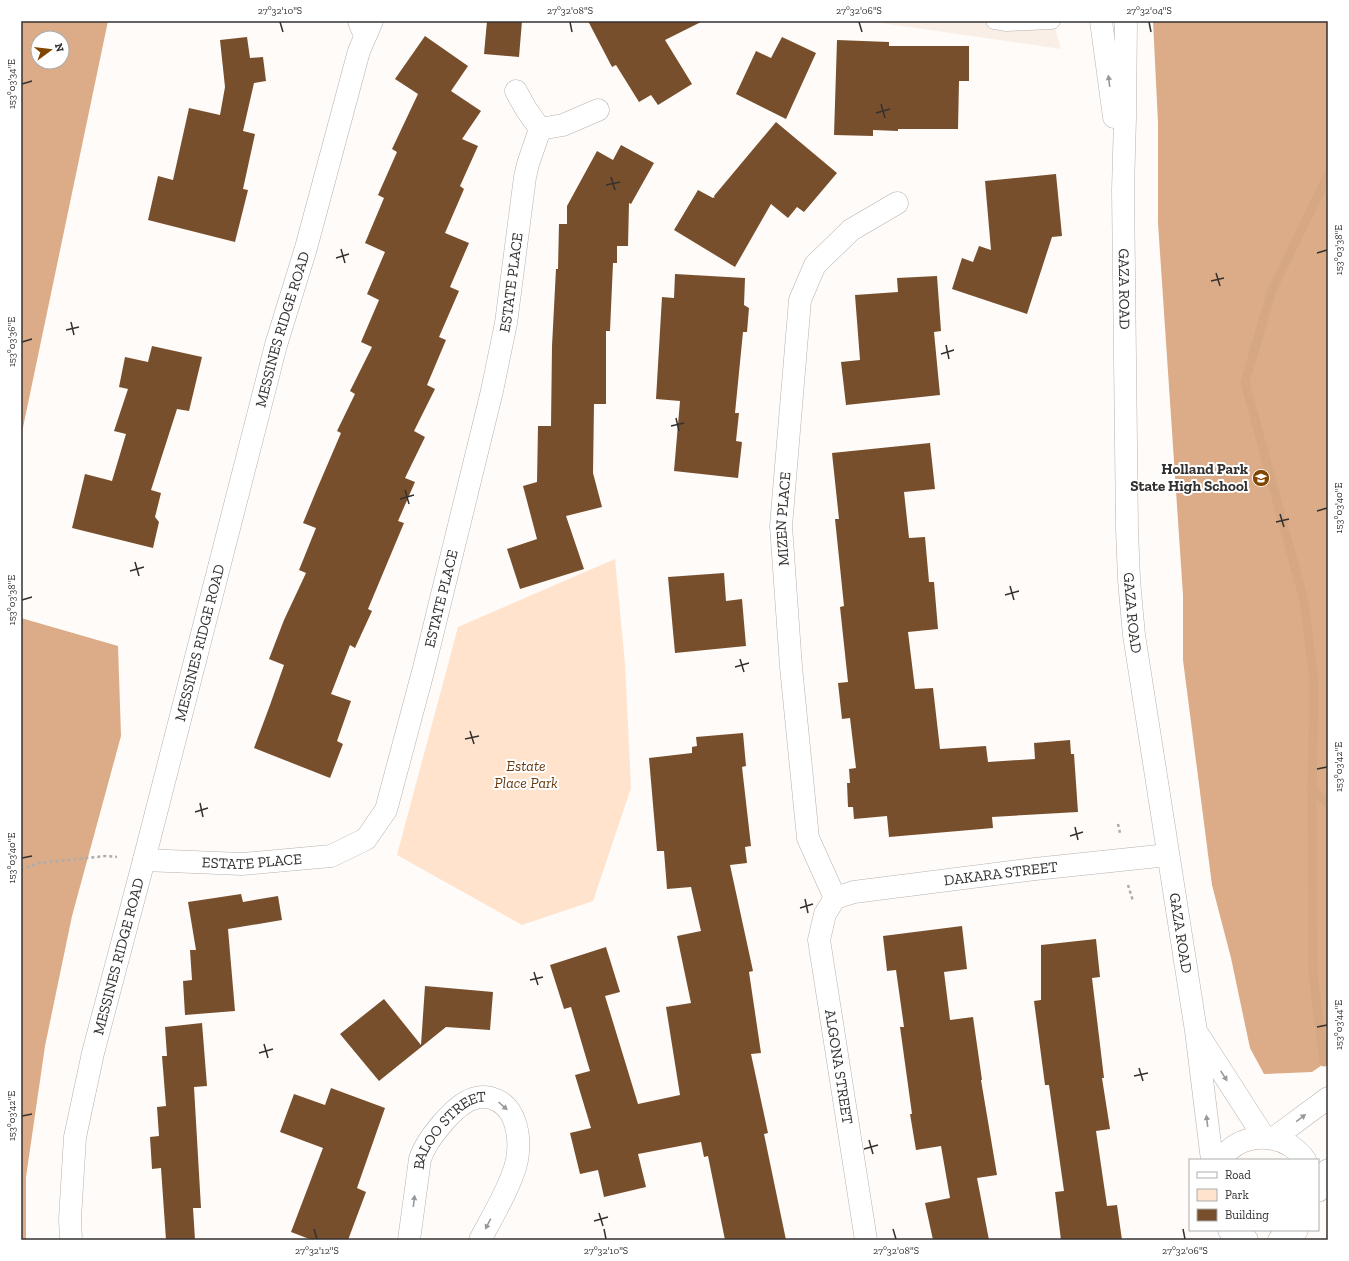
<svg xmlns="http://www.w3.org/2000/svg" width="1349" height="1261" font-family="'Zilla Slab',serif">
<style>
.built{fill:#faefe6}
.green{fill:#ffe3cd}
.forest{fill:#dbac87;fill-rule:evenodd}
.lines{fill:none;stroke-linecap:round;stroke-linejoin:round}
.stream{stroke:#d6a783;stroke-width:9}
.building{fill:#784f2d}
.service-casing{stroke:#b6b2af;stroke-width:17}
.minor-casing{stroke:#b6b2af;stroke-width:23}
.tertiary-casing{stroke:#b6b2af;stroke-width:23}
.secondary-casing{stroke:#b6b2af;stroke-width:23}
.motorway-casing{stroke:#b6b2af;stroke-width:23}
.path{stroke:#afacaa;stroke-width:2.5;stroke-dasharray:3 3;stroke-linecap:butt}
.service{stroke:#fff;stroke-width:16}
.minor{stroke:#fff;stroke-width:22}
.tertiary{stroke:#fff;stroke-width:22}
.secondary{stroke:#fff;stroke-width:22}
.motorway{stroke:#fff;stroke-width:22}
.oneway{fill:#999898}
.ticks{fill:none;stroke:#333130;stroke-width:1.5}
.labels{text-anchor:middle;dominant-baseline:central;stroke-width:4;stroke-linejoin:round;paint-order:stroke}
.street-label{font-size:15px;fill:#333130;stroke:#fff}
.poi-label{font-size:15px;font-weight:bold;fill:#333130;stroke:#fff;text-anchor:end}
.park-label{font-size:15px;font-style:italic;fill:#683b11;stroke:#fff}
.neatline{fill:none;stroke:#333130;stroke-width:1.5}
.ticks-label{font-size:10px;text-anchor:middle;fill:#333130}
</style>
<rect width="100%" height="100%" fill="#fefbf8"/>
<path class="built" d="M867 21H1053L1061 49Z"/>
<path class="green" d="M615 559 625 664 631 788 593 901 522 925 397 855 458 627Z"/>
<g class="forest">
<path d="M21 21H108L21 437ZM38 38H62V62H38Z"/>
<path d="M1153 21H1328V1061L1312 1072 1264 1074 1250 1048 1231 958 1212 885 1183 660V595L1158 223V123Z"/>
<path d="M21 618 118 646 121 736 72 916 45 1046 26 1177V1240H21Z"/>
</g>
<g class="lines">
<g class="stream">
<path d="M1312 790 1328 803"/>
<path d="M1324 1062 1313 974 1312 790 1314 682 1304 601 1245 382 1272 290 1328 175"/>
</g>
</g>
<g class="building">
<path d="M487 21H522L519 57 484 54Z"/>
<path d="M588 21H703L665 40 692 84 658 105 651 95 639 102 616 65 612 67Z"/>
<path d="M425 36 468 66 451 91 481 111 462 139 478 146 460 186 464 189 445 233 469 243 450 287 459 291 439 337 446 340 427 385 435 389 414 431 425 437 405 478 415 482 398 521 404 523 368 609 372 611 355 648 350 645 331 694 351 701 337 741 343 744 330 778 254 748 270 705 284 665 269 659 284 620 306 573 299 570 316 528 303 523 317 489 341 433 337 431 355 394 350 391 372 347 361 342 379 300 367 294 385 252 365 243 384 198 378 195 397 152 392 149 418 94 395 79Z"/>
<path d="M247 37 250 58 263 57 266 81 254 83 243 131 255 134 243 189 248 190 235 242 148 220 158 176 173 180 189 108 220 115 225 87 220 40Z"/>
<path d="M782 37 816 53 786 119 736 94 756 51 771 58Z"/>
<path d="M837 40 889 42V46H969V81H959L958 129H898V131L873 130V136L834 135Z"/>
<path d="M776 122 837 173 804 212 797 207 788 218 771 204 735 267 674 230 698 190 713 198 714 197 715 198 714 196Z"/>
<path d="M621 145 654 163 631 204 629 203 628 246H617V263H613L610 331H606V404H594L593 473 602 507 566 516 584 569 520 589 507 549 537 539 523 486 537 482 538 426H551L552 346 556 269H558L559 224H567V206L597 151 613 160Z"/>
<path d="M1056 174 1062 236 1052 237 1027 314 952 289 962 258 973 262 979 246 991 250 985 181Z"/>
<path d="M675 274 745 278 744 305 749 308 747 332H743L735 413H739L736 441 742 442 738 478 674 471 680 401 656 399 662 297 674 298Z"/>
<path d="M937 276 941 331 934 332 940 395 846 405 841 362 860 360 855 295 898 292 897 278Z"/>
<path d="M152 346 202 357 189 411 177 409 151 490 161 493 155 517 159 522 153 548 72 528 85 474 112 481 126 434 114 431 128 389 119 387 125 357 148 362Z"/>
<path d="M930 443 935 489 904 492 909 538 925 537 929 582H934L938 629 908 632 915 689 933 688 940 749 986 746 988 762 1035 759 1034 743 1070 740 1071 754H1074L1078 812 992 817 993 828 889 837 887 816 854 819 853 807H848L847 783H850L849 769 856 768 850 718 842 719 838 683 848 682 840 607 844 606 835 519H839L832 453Z"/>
<path d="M724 573 726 601 742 599 746 646 675 653 668 577Z"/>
<path d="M743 733 746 766 742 767 751 846 745 847 747 863 730 865 753 971 749 972 761 1053 751 1054 768 1133 764 1134 786 1240H725L708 1156 704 1157 701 1142 638 1154 646 1187 604 1197 598 1170 580 1174 570 1133 591 1128 575 1075 590 1071 571 1007 564 1009 550 965 606 947 620 992 605 996 638 1104 680 1095 666 1007 691 1003 677 936 701 931 691 887 667 889 664 851H657L649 758 692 753V747L697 746 696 737Z"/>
<path d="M241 894 243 902 278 896 282 920 228 929 235 1011 185 1015 183 981 192 980 190 950H196L188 902Z"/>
<path d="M962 926 967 969 944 972 950 1020 973 1017 982 1080H981L997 1175 977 1178 989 1240H933L925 1203 950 1198 941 1146 916 1150 910 1114H912L900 1027H904L896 970 887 971 883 936Z"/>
<path d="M1096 939 1100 977 1092 978 1104 1078H1102L1110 1129 1096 1131 1107 1206 1117 1205 1122 1240H1061L1055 1192 1064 1191 1049 1085H1045L1034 1001 1041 1000V945Z"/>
<path d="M425 986 493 992 490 1030 446 1027 379 1081 340 1034 384 999 421 1045Z"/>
<path d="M202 1023 207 1086 194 1087 201 1208H193L195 1240H166L161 1168 152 1169 150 1137 159 1136 157 1107 166 1106 162 1056H167L165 1027Z"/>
<path d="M331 1088 385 1108 357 1188 366 1192 348 1240H312L291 1232 323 1148 280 1132 294 1094 325 1105Z"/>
</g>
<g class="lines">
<defs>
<path id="service" d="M994 21 1005 23 1052 21"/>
<g id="minor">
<path d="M516 91 526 109 540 129 563 125 598 110"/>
<path id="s1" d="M144 860 242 864 331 856 366 839 386 810 424 668 492 391 506 323 525 177 528 164 540 129"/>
<path id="s2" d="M835 898 808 838 791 667 781 526 800 300 815 265 851 230 897 203"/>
<path id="s3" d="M835 898 825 914 819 940 866 1240"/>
<path id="s4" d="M835 898 854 892 1035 869 1168 855"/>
<path id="s5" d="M409 1240 420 1159C426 1140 456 1102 476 1098 481 1096 486 1097 491 1098 517 1105 521 1138 517 1160 512 1184 492 1217 480 1240"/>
</g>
<g id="tertiary">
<path d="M1274 1138 1328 1098"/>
<path d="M1318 1191 1328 1170"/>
<path id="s6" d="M71 1240 70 1219 75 1137 93 1053 144 860 276 345 306 248 359 51 372 21"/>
</g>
<g id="secondary">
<path d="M1101 21 1114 117"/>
<path id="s7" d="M1126 21 1125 118 1123 190 1127 529 1129 580 1134 635 1196 1031 1212 1160"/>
<path d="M1199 1036 1264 1137"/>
<path d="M1220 1160C1222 1156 1225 1154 1228 1151 1251 1130 1288 1135 1305 1160"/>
<path d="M1229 1230 1234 1234 1247 1240"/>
<path d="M1279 1240 1286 1238 1297 1230"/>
</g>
<path id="motorway" d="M359 21 362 29"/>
</defs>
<use href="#service" class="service-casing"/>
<use href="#minor" class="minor-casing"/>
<use href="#tertiary" class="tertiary-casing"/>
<use href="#secondary" class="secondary-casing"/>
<use href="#motorway" class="motorway-casing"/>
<g class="path">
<path d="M1118 824 1120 833"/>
<path d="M21 870 38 863 106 856 117 857"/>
<path d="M1128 885 1133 901"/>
</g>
<use href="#service" class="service"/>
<use href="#minor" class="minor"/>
<use href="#tertiary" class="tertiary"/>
<use href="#secondary" class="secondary"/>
<use href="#motorway" class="motorway"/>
</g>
<defs><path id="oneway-solid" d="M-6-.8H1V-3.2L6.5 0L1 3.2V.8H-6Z"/></defs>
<g class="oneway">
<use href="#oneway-solid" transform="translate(1109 81) rotate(-97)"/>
<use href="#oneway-solid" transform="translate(1224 1076) rotate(57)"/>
<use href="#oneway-solid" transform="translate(503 1106) rotate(42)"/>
<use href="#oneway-solid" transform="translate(1301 1118) rotate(-37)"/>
<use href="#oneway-solid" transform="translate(1207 1121) rotate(-97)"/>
<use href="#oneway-solid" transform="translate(414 1201) rotate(-83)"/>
<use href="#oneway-solid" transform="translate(488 1224) rotate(117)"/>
</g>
<path class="ticks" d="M280 22 283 32M570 22 572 32M859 22 862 32M1149 22 1151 32M22 84 32 81M881 104 885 118M876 113 890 109M611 177 615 190M606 185 620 182M341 249 345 263M1317 253 1327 250M336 258 349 254M1216 273 1220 286M1211 281 1224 278M71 322 74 335M66 330 79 327M22 342 32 339M946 345 949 359M941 354 954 350M676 418 679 431M671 426 684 423M405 490 409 504M400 499 414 495M1317 511 1327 508M1280 514 1284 527M1276 522 1289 519M135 562 139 576M130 571 144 567M1010 586 1014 600M1005 595 1019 591M22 600 32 597M740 659 744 672M735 667 749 663M470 731 474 744M465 739 479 736M1317 769 1327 767M200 803 203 817M195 812 208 808M1075 827 1078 840M1070 836 1083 832M22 858 32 856M805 899 808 913M800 908 813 904M534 972 538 985M530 980 543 977M1317 1027 1327 1025M264 1044 268 1058M259 1053 273 1049M1139 1068 1143 1081M1134 1076 1148 1073M22 1116 32 1114M869 1140 873 1154M864 1149 878 1145M599 1213 603 1226M594 1221 608 1217M314 1229 317 1239M604 1229 606 1239M893 1229 896 1239M1183 1229 1185 1239"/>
<defs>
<symbol id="school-disc" viewBox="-11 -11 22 22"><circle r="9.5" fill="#814500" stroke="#fff"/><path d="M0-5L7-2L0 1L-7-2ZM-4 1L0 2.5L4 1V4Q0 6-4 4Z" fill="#fff"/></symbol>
</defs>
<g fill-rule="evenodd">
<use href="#school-disc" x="1251" y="468" width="20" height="20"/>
</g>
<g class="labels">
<g class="street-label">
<text stroke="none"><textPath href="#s1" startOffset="804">ESTATE PLACE</textPath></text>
<text stroke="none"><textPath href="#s7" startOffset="268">GAZA ROAD</textPath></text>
<text stroke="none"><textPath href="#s6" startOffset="937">MESSINES RIDGE ROAD</textPath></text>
<text stroke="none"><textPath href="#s2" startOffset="386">MIZEN PLACE</textPath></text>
<text stroke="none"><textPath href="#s1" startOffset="480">ESTATE PLACE</textPath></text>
<text stroke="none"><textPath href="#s7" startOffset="592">GAZA ROAD</textPath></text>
<text stroke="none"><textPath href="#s6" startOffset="613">MESSINES RIDGE ROAD</textPath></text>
<text stroke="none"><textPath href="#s1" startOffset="108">ESTATE PLACE</textPath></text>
<text stroke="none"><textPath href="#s4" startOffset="168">DAKARA STREET</textPath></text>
<text stroke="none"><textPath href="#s7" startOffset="916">GAZA ROAD</textPath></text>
<text stroke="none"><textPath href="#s6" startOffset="289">MESSINES RIDGE ROAD</textPath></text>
<text stroke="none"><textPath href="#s3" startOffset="174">ALGONA STREET</textPath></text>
<text stroke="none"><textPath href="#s5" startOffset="124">BALOO STREET</textPath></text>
</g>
<g class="poi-label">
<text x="1248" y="469">Holland Park<tspan x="1248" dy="17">State High School</tspan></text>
</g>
<g class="park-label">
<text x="526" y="766">Estate<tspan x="526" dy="17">Place Park</tspan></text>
</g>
</g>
<rect width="1349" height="1261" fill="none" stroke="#ffffff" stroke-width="44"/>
<rect x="1189" y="1159" width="130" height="72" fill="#ffffff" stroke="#adadac"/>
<rect x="1197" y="1172" width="20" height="6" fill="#ffffff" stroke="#adadac"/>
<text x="1225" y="1179" font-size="12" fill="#333130">Road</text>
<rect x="1197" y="1189" width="20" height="12" fill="#ffe3cd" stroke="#adadac"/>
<text x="1225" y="1199" font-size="12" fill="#333130">Park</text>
<rect x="1197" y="1209" width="20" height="12" fill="#784f2d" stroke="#adadac"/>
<text x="1225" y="1219" font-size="12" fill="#333130">Building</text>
<g transform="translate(50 50) rotate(75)"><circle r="19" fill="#ffffff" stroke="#adadac"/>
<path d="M0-3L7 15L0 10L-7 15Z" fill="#814500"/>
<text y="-6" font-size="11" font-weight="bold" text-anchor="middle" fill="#333130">N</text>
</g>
<rect x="22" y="22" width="1305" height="1217" class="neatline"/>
<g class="ticks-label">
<text x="280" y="14">27°32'10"S</text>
<text x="570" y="14">27°32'08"S</text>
<text x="859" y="14">27°32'06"S</text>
<text x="1149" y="14">27°32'04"S</text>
<text transform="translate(11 84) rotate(-90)" y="4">153°03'34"E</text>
<text transform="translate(1338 250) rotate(-90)" y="4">153°03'38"E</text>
<text transform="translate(11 342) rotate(-90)" y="4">153°03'36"E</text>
<text transform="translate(1338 508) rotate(-90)" y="4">153°03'40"E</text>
<text transform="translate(11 600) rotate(-90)" y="4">153°03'38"E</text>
<text transform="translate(1338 767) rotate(-90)" y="4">153°03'42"E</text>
<text transform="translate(11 858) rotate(-90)" y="4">153°03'40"E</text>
<text transform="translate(1338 1025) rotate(-90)" y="4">153°03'44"E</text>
<text transform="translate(11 1116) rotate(-90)" y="4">153°03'42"E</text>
<text x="317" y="1254">27°32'12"S</text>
<text x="606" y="1254">27°32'10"S</text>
<text x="896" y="1254">27°32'08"S</text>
<text x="1185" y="1254">27°32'06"S</text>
</g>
</svg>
